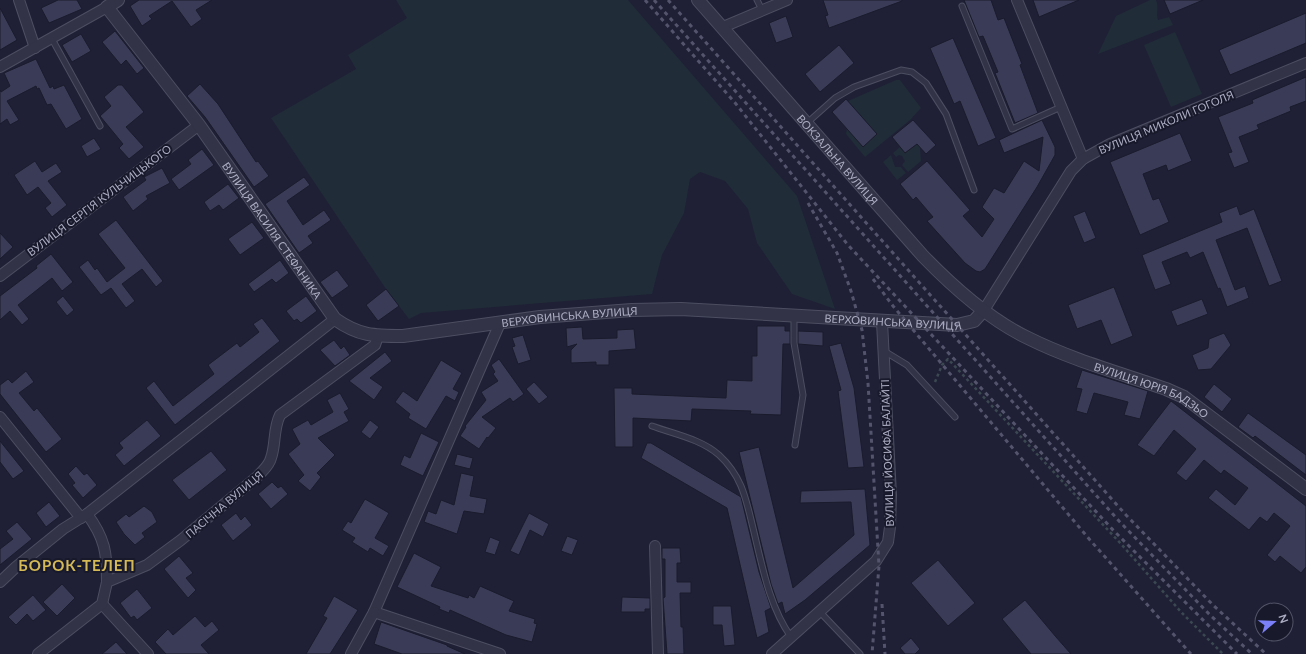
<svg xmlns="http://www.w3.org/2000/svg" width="1306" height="654" font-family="Lato,sans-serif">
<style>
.green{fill:#202c37}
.building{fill:#3a3b56;stroke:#1a1b2c}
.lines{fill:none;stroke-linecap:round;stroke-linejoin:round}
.service-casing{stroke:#4d4e61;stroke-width:7}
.minor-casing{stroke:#4d4e61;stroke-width:12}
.tertiary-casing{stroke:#4d4e61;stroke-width:14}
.path{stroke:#3b4851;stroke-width:2.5;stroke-dasharray:3 3;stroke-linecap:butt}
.service{stroke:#323346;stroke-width:5}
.minor{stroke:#323346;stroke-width:10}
.tertiary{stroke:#323346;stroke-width:12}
.rail{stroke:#54556d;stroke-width:3;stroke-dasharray:4 4;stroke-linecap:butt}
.labels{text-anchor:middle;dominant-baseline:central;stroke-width:4;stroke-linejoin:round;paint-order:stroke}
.street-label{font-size:11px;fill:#acacc3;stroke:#18192a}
.district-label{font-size:15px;font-weight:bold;letter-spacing:1px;fill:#d4b956;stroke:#18192a}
</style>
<rect width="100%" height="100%" fill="#1f2036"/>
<g class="green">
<path d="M396 0H628L797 196 835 309 792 294 757 243 748 209 725 181 700 172 690 179 684 213 662 255 652 294 421 313 409 319 386 289 271 118 356 69 348 55 407 18Z"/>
<path d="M1150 0H1156C1159 7 1156 13 1158 20L1169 17 1173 25 1098 54 1116 16Z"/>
<path d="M1175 32 1202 94 1171 107 1144 45Z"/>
<path d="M896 80H900L921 108 910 120 865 157 846 134 847 128 863 146 877 134 848 101Z"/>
<path d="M928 140 920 148 921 161 908 172 902 165 905 161 902 156 899 155 896 157 893 153 900 147 905 153 919 143Z"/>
<path d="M891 155 895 167H901L906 173 897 180 883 162Z"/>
</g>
<g class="building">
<path d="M58 0H77L82 9 49 23 41 8Z"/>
<path d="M139 0H212L196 10 202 19 191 27 172 1 149 16 152 19 142 26 130 6Z"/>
<path d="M823 0H902V1L829 28 825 16 828 15Z"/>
<path d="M964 0H991L998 20 1004 18 1022 64 1020 65 1038 113 1015 123 995 73 998 72 983 36 979 37Z"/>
<path d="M1033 0H1079L1039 17Z"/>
<path d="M1164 0H1203L1170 14Z"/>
<path d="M0 8 17 40 0 50Z"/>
<path d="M1306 13V43L1230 75 1219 50Z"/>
<path d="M786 16 793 37 776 43 769 23Z"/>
<path d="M115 31 144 68 137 74 126 60 121 65 102 42Z"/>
<path d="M81 34 91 51 72 62 62 45Z"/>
<path d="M953 38 996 138 978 146 960 101 954 104 930 48Z"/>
<path d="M839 45 854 63 820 92 805 74Z"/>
<path d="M36 59 50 88 53 86 54 89 64 85 82 119 66 129 51 104 47 105 39 88 37 89 36 86 7 101 19 120 10 125 7 119 0 124V90L1 92 10 86 4 73Z"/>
<path d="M1306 77V101L1290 107 1291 111 1257 125 1259 129 1239 137 1249 162 1234 168 1228 153 1232 152 1218 117 1253 103 1252 100Z"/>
<path d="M200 84 218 104 256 162 258 161 269 176 254 187 205 117 187 96Z"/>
<path d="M118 85H122L144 112 126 127 144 147 129 159 119 148 123 144 100 116 111 106 104 97Z"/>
<path d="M846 99 877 134 863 147 832 112Z"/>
<path d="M913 120 936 145 926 154 917 144 905 153 892 137Z"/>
<path d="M1042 120 1055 147V155L1037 187 985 269 980 272 976 271 965 263 927 221 933 217 916 197 913 200 900 184 927 161 970 210 963 216 982 237 994 219 982 207 994 188 1004 193 1024 161 1039 171 1043 137 1004 153 999 140Z"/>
<path d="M1180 133 1192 161 1168 171 1166 165 1143 174 1153 200 1159 198 1169 222 1140 235 1110 162Z"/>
<path d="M94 138 101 149 87 157 81 146Z"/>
<path d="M202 149 214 165 179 190 171 179 191 164 188 160Z"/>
<path d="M35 161 42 172 56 163 62 172 48 181 67 205 52 217 45 208 51 203 38 187 27 195 14 175Z"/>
<path d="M162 168 170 183 146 196 148 199 133 211 123 197 146 180 144 177Z"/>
<path d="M304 177 310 185 287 201 303 225 324 210 331 220 308 236 313 243 299 253 265 204Z"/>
<path d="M228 184 239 198 223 210 219 205 210 211 204 202Z"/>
<path d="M1237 206 1240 215 1254 209 1282 281 1269 286 1247 228 1216 240 1235 290 1245 286 1249 298 1227 307 1220 288 1218 289 1203 252 1190 258 1187 252 1162 262 1171 284 1155 290 1142 255 1222 222 1219 213Z"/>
<path d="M1085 211 1096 238 1084 243 1073 216Z"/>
<path d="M116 220 163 281 156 287 142 269 122 284 135 301 126 308 111 288 101 295 79 267 88 260 95 270 97 268 107 282 125 268 98 234Z"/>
<path d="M252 222 264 238 240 255 228 239Z"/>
<path d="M0 233 13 247 0 259Z"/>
<path d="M51 254 73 282 62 291 52 278 18 305 29 319 22 325 10 311 0 320V296L37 268 36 266Z"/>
<path d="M280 260 289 273 276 283 272 279 254 292 248 284Z"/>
<path d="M337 270 349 286 332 298 320 282Z"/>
<path d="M1114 287 1133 336 1111 345 1101 320 1077 329 1068 305Z"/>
<path d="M386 289 399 306 378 321 366 305Z"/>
<path d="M63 296 74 310 67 316 56 302Z"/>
<path d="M306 296 317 311 301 323 297 319 294 321 286 311Z"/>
<path d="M1202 299 1208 314 1177 326 1171 311Z"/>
<path d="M262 318 280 341 175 425 146 388 154 381 173 406 214 374 208 365 237 343 240 347 259 332 253 324Z"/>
<path d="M757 326H785V331H790V344H783L781 415 750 414 751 411 692 409 691 421 633 418V447H615L614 388H632V394L726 398 727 380 752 381V356H757Z"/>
<path d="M582 327 583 339 617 338V330L634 329 636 349 609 351V365H596V362L571 363V350L577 344 567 347 566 328Z"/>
<path d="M798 331 823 332V346L798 344Z"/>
<path d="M1224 333 1231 345 1211 369 1198 370 1192 355 1208 348 1209 339Z"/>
<path d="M523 335 531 360 518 364 512 347 515 346 512 338Z"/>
<path d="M334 340 341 349 344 346 350 355 335 366 320 350Z"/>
<path d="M841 343 854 388 864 467 848 468 838 391 841 390 829 346Z"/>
<path d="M385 352 392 361 370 378 383 387 374 400 349 381Z"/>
<path d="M499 359 524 394 513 402 510 398 482 417 496 428 488 438 487 437 479 449 460 436 466 427 465 426 486 400 481 392 498 381 493 374 495 372 491 365Z"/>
<path d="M441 360 462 373 453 389 459 392 455 401 446 396 426 429 408 418 410 414 395 402 403 391 417 401Z"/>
<path d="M1082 370 1148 391 1140 419 1124 415 1128 402 1094 393 1087 414 1076 411 1082 389 1076 388Z"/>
<path d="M26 371 34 382 19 393 34 411 37 408 62 439 46 452 0 394V385L8 379 12 383Z"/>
<path d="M534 382 548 397 539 404 526 389Z"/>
<path d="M1214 384 1232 399 1222 412 1204 397Z"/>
<path d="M340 393 349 409 344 412 349 421 318 438 335 455 317 473 321 477 310 491 298 481 304 475 288 454 300 444 292 429 308 420 311 425 333 412 327 400Z"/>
<path d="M1171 401 1306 506V567L1301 573 1280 556 1275 562 1267 555 1290 526 1274 513 1267 522 1260 517 1249 530 1208 498 1216 489 1235 505 1248 488 1224 470 1221 474 1204 460 1186 481 1176 473 1196 449 1174 430 1154 456 1137 445Z"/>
<path d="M1248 413 1306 455V475L1255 436 1253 438 1238 427Z"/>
<path d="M147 420 161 436 124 466 115 455 123 448 119 443Z"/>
<path d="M370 420 379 427 370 439 361 432Z"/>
<path d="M421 433 439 442 423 476 400 465 404 455 410 458Z"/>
<path d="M0 441 24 471 13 479 0 462Z"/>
<path d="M647 443H651L741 497 759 572 771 608 765 611 769 632 757 638 727 508 641 458Z"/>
<path d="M759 447 793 588 854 535 851 502 800 503 801 491 865 489 870 545 805 600 785 614 782 602 778 604 771 584 739 452Z"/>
<path d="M211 451 227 470 189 500 172 480Z"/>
<path d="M457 454 473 458 470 469 454 465Z"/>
<path d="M76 466 84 475 87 473 97 485 83 498 72 485 75 483 68 474Z"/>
<path d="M461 473 474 476 470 496 487 499 484 514 464 511 457 534 424 522 428 511 436 514 441 500 454 505Z"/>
<path d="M272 482 278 488 281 486 288 494 271 509 258 494Z"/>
<path d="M365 499 389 513 375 538 389 546 383 556 370 548 368 552 352 542 355 538 342 530 348 521 351 523Z"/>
<path d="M49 502 60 516 46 527 36 513Z"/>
<path d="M144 506 152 512 157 522 142 533 145 537 135 545 124 534 116 522 126 514 129 517Z"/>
<path d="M236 513 241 520 245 516 252 525 233 541 221 525Z"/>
<path d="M529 513 549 524 543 537 530 530 519 555 510 551Z"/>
<path d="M17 522 32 539 0 565V549L13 539 6 531Z"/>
<path d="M567 536 578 540 572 555 561 551Z"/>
<path d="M490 537 500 541 495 555 485 552Z"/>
<path d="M662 548H680L681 563H677V582H691V593H680L681 627H683L684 654H667L663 598 665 597V559H662Z"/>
<path d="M414 553 441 567 431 586 468 598 469 595 474 598 480 586 514 601 509 611 535 619 534 623 537 624 532 642 506 635 450 610 449 613 439 609 440 607 397 587Z"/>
<path d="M179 556 193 573 186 578 196 590 188 598 164 569Z"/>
<path d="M938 560 975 603 948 626 911 583Z"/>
<path d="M62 584 75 598 57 616 43 602Z"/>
<path d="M137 589 152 608 137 620 134 616 131 618 120 603Z"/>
<path d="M33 595 46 610 33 621 27 614 16 625 8 617Z"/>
<path d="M334 596 358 610 330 654H306L327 618 323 616Z"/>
<path d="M622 597 650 598V609H645V612H621Z"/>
<path d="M1025 600 1056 637 1071 654H1031L1002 619Z"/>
<path d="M713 606H731L735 645 724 646 722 625H713Z"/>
<path d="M195 616 205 627 212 621 219 630 201 645 209 654H166L155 642 168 629 173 635Z"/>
<path d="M381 622 447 645V646L465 654H402L374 644Z"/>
<path d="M911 638 920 649 915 654H905L900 648Z"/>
<path d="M116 642 127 654H102Z"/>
</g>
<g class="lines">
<defs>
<g id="service">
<path d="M757 0 762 10"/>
<path d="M962 6 1012 129 1061 107"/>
<path d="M52 39 100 126"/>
<path d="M807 123 835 98 854 87 901 70 912 72 926 83 946 114 974 190"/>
<path d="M794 316V343L803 395 795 445"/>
<path d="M884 351 907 365 955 417"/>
<path d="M652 426C674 434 701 439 719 455 742 476 746 499 753 528 762 565 769 606 791 637"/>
<path d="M819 611 860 654"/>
</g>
<g id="minor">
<path d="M19 0 35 48"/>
<path d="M1017 0 1083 159"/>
<path d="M723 27 787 0"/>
<path d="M0 67 107 7"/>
<path d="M0 276 199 125"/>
<path d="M984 310 1071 171 1083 159 1110 144 1306 63"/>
<path d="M500 323 374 612 500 654"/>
<path d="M0 417 81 518"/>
<path d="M87 514C105 538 107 553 107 582"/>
<path d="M655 546 658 654"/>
<path d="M0 582 16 567 63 529 87 514 335 319"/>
<path d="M102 604 148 654"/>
<path d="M38 654 102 604 107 582 147 565 181 540 258 476C263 470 269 466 271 458 276 444 273 429 280 415L375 345 378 336"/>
<path d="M351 654 374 612"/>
<path d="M772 654 876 561 888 542 890 527 891 495 882 322"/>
</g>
<g id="tertiary">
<path id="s1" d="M118 0 107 7 199 125 335 319C359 336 374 336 403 336L540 317 632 310 681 309 957 325 974 321 984 310"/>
<path id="s2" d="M698 0 923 256C953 287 988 319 1028 338 1072 360 1120 373 1166 389L1184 397 1306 489"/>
</g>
</defs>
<use href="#service" class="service-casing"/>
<use href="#minor" class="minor-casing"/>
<use href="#tertiary" class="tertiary-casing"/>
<path class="path" d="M935 382 942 365 948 359 1122 545 1182 613 1223 654"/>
<use href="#service" class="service"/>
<use href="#minor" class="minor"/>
<use href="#tertiary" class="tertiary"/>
<g class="rail">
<path d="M645 0 736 104 848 245 1114 531 1237 654"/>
<path d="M654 0 1119 521 1210 615 1252 654"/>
<path d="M668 0 1126 515 1213 605 1266 654"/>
<path d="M808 203 837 253 851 291 862 330 868 383 879 566 872 654"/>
<path d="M873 279 893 306 1090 540 1191 654"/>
<path d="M882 604 885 654"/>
</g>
</g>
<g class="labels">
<g class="street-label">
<text transform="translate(1166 122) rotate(-23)">ВУЛИЦЯ МИКОЛИ ГОГОЛЯ</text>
<text stroke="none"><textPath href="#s2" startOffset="212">ВОКЗАЛЬНА ВУЛИЦЯ</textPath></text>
<text transform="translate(99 200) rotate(-37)">ВУЛИЦЯ СЕРГІЯ КУЛЬЧИЦЬКОГО</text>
<text stroke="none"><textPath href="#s1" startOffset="291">ВУЛИЦЯ ВАСИЛЯ СТЕФАНИКА</textPath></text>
<text stroke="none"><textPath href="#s1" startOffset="639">ВЕРХОВИНСЬКА ВУЛИЦЯ</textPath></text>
<text stroke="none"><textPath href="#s1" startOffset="963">ВЕРХОВИНСЬКА ВУЛИЦЯ</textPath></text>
<text stroke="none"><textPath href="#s2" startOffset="609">ВУЛИЦЯ ЮРІЯ БАДЗЬО</textPath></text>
<text transform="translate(887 453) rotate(-92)">ВУЛИЦЯ ЙОСИФА БАЛАЙТІ</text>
<text transform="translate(224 504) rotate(-40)">ПАСІЧНА ВУЛИЦЯ</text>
</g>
<g class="district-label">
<text x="77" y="565">БОРОК-ТЕЛЕП</text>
</g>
</g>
<g transform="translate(1274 622) rotate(71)"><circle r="19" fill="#18192a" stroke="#535467"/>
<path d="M0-3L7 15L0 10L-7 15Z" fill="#7b80f9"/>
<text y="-6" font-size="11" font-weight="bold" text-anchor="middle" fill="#acacc3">N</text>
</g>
</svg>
